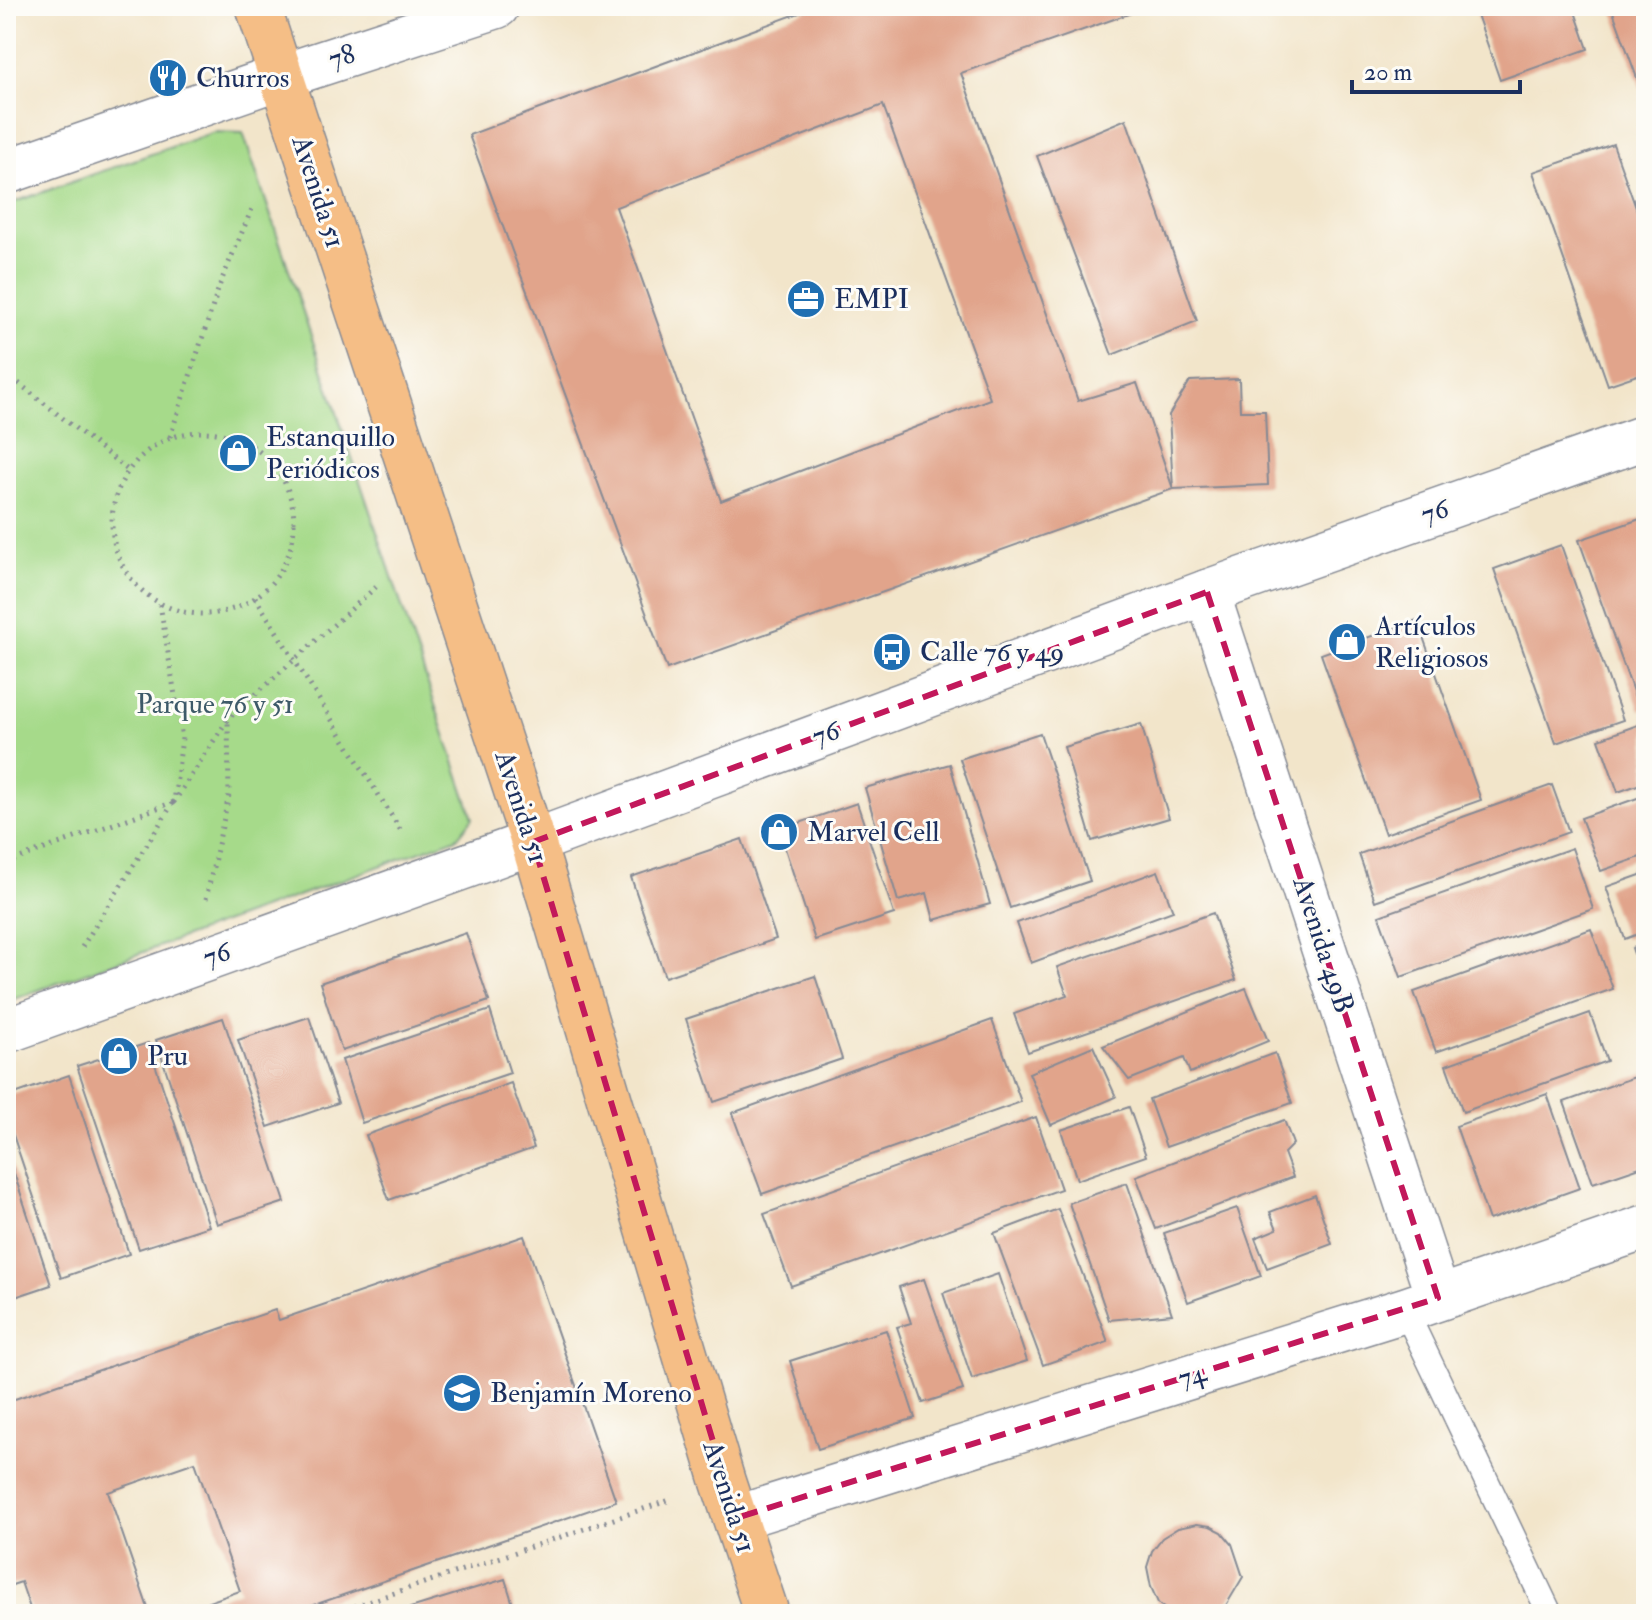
<svg xmlns="http://www.w3.org/2000/svg" width="1652" height="1620" font-family="'IM FELL Double Pica',serif">
<style>
.green{fill:#a6da8a;stroke:#608474;stroke-width:2}
.building{fill:#e1a48b;fill-rule:evenodd}
.lines{fill:none;stroke-linecap:round;stroke-linejoin:round}
.service-casing{stroke:#868a94;stroke-width:27}
.minor-casing{stroke:#868a94;stroke-width:47}
.tertiary-casing{stroke:#868a94;stroke-width:47}
.primary-casing{stroke:#868a94;stroke-width:47}
.path{stroke:#868a94;stroke-width:5;stroke-dasharray:2 6;stroke-linecap:butt}
.service{stroke:#fff;stroke-width:24}
.minor{stroke:#fff;stroke-width:44}
.tertiary{stroke:#fff;stroke-width:44}
.primary{stroke:#f5be86;stroke-width:44}
.marked{fill:none;stroke:#c2185b;stroke-width:6;stroke-dasharray:16 10;stroke-linejoin:round}
.labels{text-anchor:middle;dominant-baseline:central;stroke-width:6;stroke-linejoin:round;paint-order:stroke}
.street-label{font-size:28px;fill:#1b2f5e;stroke:#fdfcf7}
.poi-label{font-size:28px;fill:#1b2f5e;stroke:#fdfcf7;text-anchor:start}
.park-label{font-size:28px;fill:#3e5a69;stroke:#fdfcf7}
</style>
<rect width="100%" height="100%" fill="#fdfcf7"/>
<filter id="ink" filterUnits="userSpaceOnUse"><feTurbulence type="fractalNoise" baseFrequency=".0125" numOctaves="2"/><feDisplacementMap in="SourceGraphic" scale="16" xChannelSelector="R" yChannelSelector="G"/><feConvolveMatrix kernelMatrix="1 2 1 2 8 2 1 2 1" color-interpolation-filters="sRGB"/></filter>
<filter id="wash" filterUnits="userSpaceOnUse"><feTurbulence type="fractalNoise" baseFrequency=".006" numOctaves="4" result="noise"/><feDisplacementMap in="SourceGraphic" scale="32" xChannelSelector="R" yChannelSelector="G"/><feGaussianBlur stdDeviation="1.8" result="paint"/><feColorMatrix in="noise" values="0 0 0 0 0 0 0 0 0 0 0 0 0 0 0 0 0 1.4 0 .05"/><feComposite in="paint" operator="in"/></filter>
<g filter="url(#wash)">
<rect width="100%" height="100%" fill="#f2e5ca"/>
<path class="green" d="M214 132 243 133 473 818 457 838 6 1002V205Z"/>
<g id="blocks">
<g class="building">
<path d="M818 6H1151L961 73 1078 401 1137 383 1173 489 667 669 469 135ZM883 105 990 399 721 501 616 207Z"/>
<path d="M1474 6H1573L1588 49 1500 80Z"/>
<path d="M1611 6H1646V103Z"/>
<path d="M1126 119 1197 321 1112 355 1037 156Z"/>
<path d="M1613 144 1646 236V372L1608 385 1533 172Z"/>
<path d="M1239 379 1240 411H1265L1268 485 1173 489 1169 415 1190 381Z"/>
<path d="M1646 517V708L1640 711 1579 540Z"/>
<path d="M1561 545 1623 720 1556 743 1494 569Z"/>
<path d="M1417 620 1481 800 1385 834 1321 654Z"/>
<path d="M1646 722V782L1618 792 1599 739Z"/>
<path d="M1141 724 1169 818 1092 841 1064 747Z"/>
<path d="M1040 733 1090 881 1010 908 960 759Z"/>
<path d="M950 764 990 904 934 920 927 893 898 901 865 788Z"/>
<path d="M1552 785 1569 832 1375 901 1359 854Z"/>
<path d="M1646 795V855L1601 871 1581 818Z"/>
<path d="M857 803 894 914 815 940 779 830Z"/>
<path d="M742 839 776 939 665 977 631 877Z"/>
<path d="M1572 848 1593 909 1401 977 1379 916Z"/>
<path d="M1158 871 1173 911 1031 963 1017 923Z"/>
<path d="M1646 873V931L1625 939 1606 887Z"/>
<path d="M1213 913 1236 980 1028 1052 1014 1014 1067 995 1057 967Z"/>
<path d="M1591 929 1613 989 1436 1052 1414 992Z"/>
<path d="M466 933 489 1001 342 1051 320 983Z"/>
<path d="M1646 943V988L1632 948Z"/>
<path d="M815 976 842 1059 714 1102 686 1019Z"/>
<path d="M1246 988 1268 1041 1190 1073 1184 1058 1129 1080 1103 1046Z"/>
<path d="M490 1010 510 1073 362 1123 342 1060Z"/>
<path d="M1590 1013 1607 1061 1463 1112 1446 1065Z"/>
<path d="M309 1017 338 1103 268 1127 238 1040Z"/>
<path d="M223 1018 285 1202 217 1224 156 1040Z"/>
<path d="M992 1020 1021 1102 762 1194 732 1113Z"/>
<path d="M148 1043 209 1226 139 1249 77 1066Z"/>
<path d="M1093 1046 1116 1097 1051 1125 1029 1073Z"/>
<path d="M1275 1053 1292 1103 1166 1147 1149 1099Z"/>
<path d="M1646 1073V1165L1593 1183 1564 1102Z"/>
<path d="M69 1075 129 1254 61 1278 6 1114V1097Z"/>
<path d="M511 1083 534 1148 389 1200 366 1135Z"/>
<path d="M1547 1094 1580 1188 1489 1220 1456 1126Z"/>
<path d="M1129 1107 1146 1156 1077 1180 1061 1130Z"/>
<path d="M1036 1117 1061 1189 791 1286 764 1214Z"/>
<path d="M1284 1120 1293 1144 1284 1153 1293 1177 1156 1229 1136 1176Z"/>
<path d="M6 1149 51 1285 6 1300Z"/>
<path d="M1127 1183 1172 1314 1109 1320 1069 1203Z"/>
<path d="M1315 1195 1332 1244 1267 1268 1255 1238 1277 1229 1270 1212Z"/>
<path d="M1237 1208 1261 1276 1188 1302 1164 1233Z"/>
<path d="M1058 1209 1108 1342 1043 1365 994 1233Z"/>
<path d="M524 1236 616 1501 288 1614H175L240 1591 195 1462 108 1492 150 1614H32L21 1582 6 1587V1402L275 1310 279 1320Z"/>
<path d="M998 1274 1027 1361 972 1379 943 1293Z"/>
<path d="M924 1279 963 1390 923 1403 897 1327 911 1323 899 1287Z"/>
<path d="M886 1330 915 1418 818 1449 790 1361Z"/>
<path d="M1197 1524 1210 1526 1222 1532 1232 1544 1243 1577 1225 1607 1210 1614 1169 1613 1158 1603 1151 1587 1147 1567 1152 1551 1162 1538 1178 1528Z"/>
<path d="M505 1579 516 1614H394V1613Z"/>
</g>
</g>
</g>
<g filter="url(#ink)">
<use href="#blocks" fill-opacity="0" stroke="#868a94" stroke-width="2"/>
<g class="lines">
<defs>
<path id="service" d="M1405 1310 1550 1614"/>
<g id="minor">
<path d="M6 172 280 77 497 6"/>
<path d="M1207 592 1438 1298"/>
<path d="M736 1518 1405 1310 1646 1227"/>
</g>
<path id="tertiary" d="M6 1031 533 842 1207 592 1646 437"/>
<path id="primary" d="M258 6 533 842 723 1482 767 1614"/>
</defs>
<use href="#service" class="service-casing"/>
<use href="#minor" class="minor-casing"/>
<use href="#tertiary" class="tertiary-casing"/>
<use href="#primary" class="primary-casing"/>
<g class="path">
<path d="M6 373 129 471"/>
<circle cx="203" cy="523" r="91"/>
<path d="M170 437 220 284 254 204"/>
<path d="M255 597 403 834"/>
<path d="M160 604 182 738 174 802 228 719 376 587"/>
<path d="M6 863 174 802"/>
<path d="M206 899 229 795 228 720"/>
<path d="M82 947 173 803"/>
<path d="M332 1614 673 1499"/>
</g>
<use href="#service" class="service"/>
<use href="#minor" class="minor"/>
<use href="#tertiary" class="tertiary"/>
<use href="#primary" class="primary"/>
</g>
</g>
<path class="marked" d="M1207 592 1438 1298 736 1518 533 842Z"/>
<defs>
<symbol id="restaurant-disc" viewBox="-11 -11 22 22"><circle r="9.5" fill="#1f6fb2" stroke="#fdfcf7"/><path d="M-5-6h1v4h1v-4h1v4h1v-4h1v5L-1.5 .5V6h-2V.5L-5-1ZM5-6V6H3V1.5H1.5Q1.5-4 5-6Z" fill="#fff"/></symbol>
<symbol id="office-disc" viewBox="-11 -11 22 22"><circle r="9.5" fill="#1f6fb2" stroke="#fdfcf7"/><path d="M-6-3h4V-5.5h4V-3h4V5H-6ZM-1-4.5V-3h2v-1.5ZM-6 0V1H6V0Z" fill="#fff"/></symbol>
<symbol id="shop-disc" viewBox="-11 -11 22 22"><circle r="9.5" fill="#1f6fb2" stroke="#fdfcf7"/><path d="M-5-2.5h2.3a2.7 3.5 0 0 1 5.4 0H5L5.5 6h-11ZM-1.5-2.5h3a1.5 2.3 0 0 0-3 0Z" fill="#fff"/></symbol>
<symbol id="bus-disc" viewBox="-11 -11 22 22"><circle r="9.5" fill="#1f6fb2" stroke="#fdfcf7"/><path d="M-5-6H5V4H4V6H2V4H-2V6H-4V4H-5ZM-3.5-4V0h7V-4ZM-3.5 1.2v1.5H-2V1.2ZM2 1.2v1.5H3.5V1.2Z" fill="#fff"/></symbol>
<symbol id="school-disc" viewBox="-11 -11 22 22"><circle r="9.5" fill="#1f6fb2" stroke="#fdfcf7"/><path d="M0-5L7-2L0 1L-7-2ZM-4 1L0 2.5L4 1V4Q0 6-4 4Z" fill="#fff"/></symbol>
</defs>
<g fill-rule="evenodd">
<use href="#restaurant-disc" x="146" y="56" width="44" height="44"/>
<use href="#office-disc" x="784" y="277" width="44" height="44"/>
<use href="#shop-disc" x="216" y="431" width="44" height="44"/>
<use href="#shop-disc" x="1325" y="620" width="44" height="44"/>
<use href="#bus-disc" x="870" y="630" width="44" height="44"/>
<use href="#shop-disc" x="757" y="810" width="44" height="44"/>
<use href="#shop-disc" x="97" y="1034" width="44" height="44"/>
<use href="#school-disc" x="440" y="1371" width="44" height="44"/>
</g>
<g class="labels">
<g class="street-label">
<text transform="translate(342 57) rotate(-18)">78</text>
<text transform="translate(318 192) rotate(72)">Avenida 51</text>
<text transform="translate(1435 512) rotate(-19)">76</text>
<text transform="translate(826 734) rotate(-20)">76</text>
<text transform="translate(521 807) rotate(72)">Avenida 51</text>
<text transform="translate(1323 945) rotate(72)">Avenida 49B</text>
<text transform="translate(217 955) rotate(-20)">76</text>
<text transform="translate(1192 1376) rotate(-17)">74</text>
<text transform="translate(729 1497) rotate(72)">Avenida 51</text>
</g>
<g class="poi-label">
<text x="196" y="78">Churros</text>
<text x="834" y="299">EMPI</text>
<text x="266" y="437">Estanquillo<tspan x="266" dy="32">Periódicos</tspan></text>
<text x="1375" y="626">Artículos<tspan x="1375" dy="32">Religiosos</tspan></text>
<text x="920" y="652">Calle 76 y 49</text>
<text x="807" y="832">Marvel Cell</text>
<text x="147" y="1056">Pru</text>
<text x="490" y="1393">Benjamín Moreno</text>
</g>
<g class="park-label">
<text x="215" y="704">Parque 76 y 51</text>
</g>
</g>
<rect width="1652" height="1620" fill="none" stroke="#fdfcf7" stroke-width="32"/>
<path d="M1352 80v12h168v-12" fill="none" stroke="#1b2f5e" stroke-width="4"/>
<text x="1364" y="80" font-size="24" fill="#1b2f5e" stroke="#fdfcf7" stroke-width="6" paint-order="stroke">20 m</text>
</svg>
